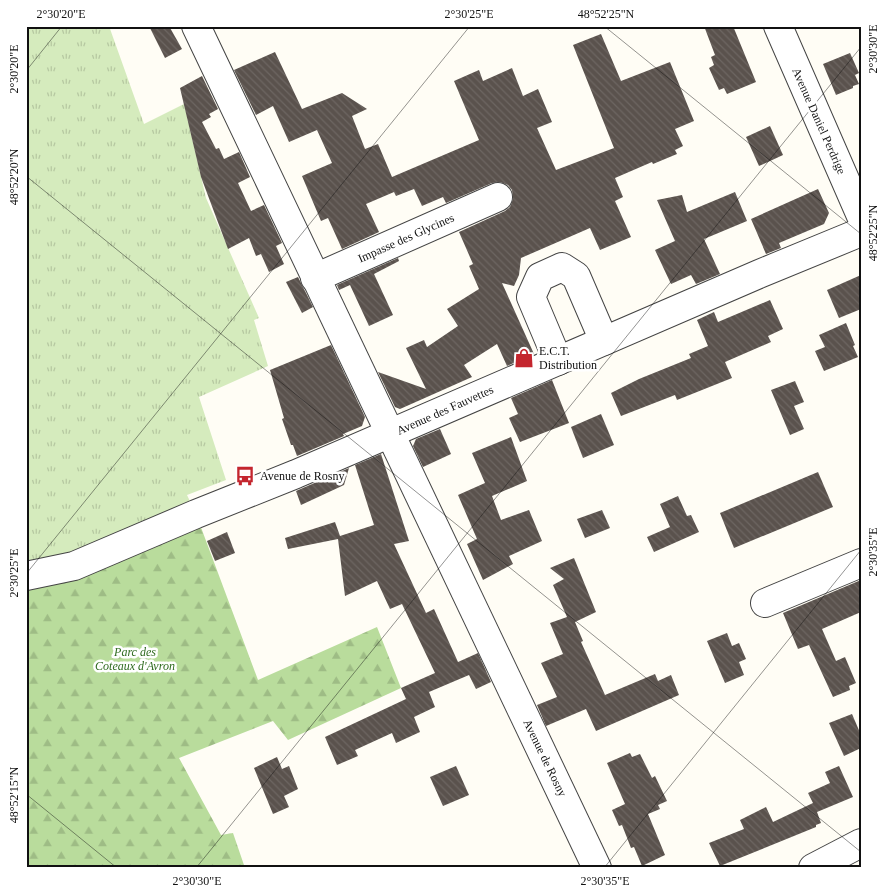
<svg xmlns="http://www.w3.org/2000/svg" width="887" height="894" font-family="Georgia,serif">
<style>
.grass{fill:url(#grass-tufts)}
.forest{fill:url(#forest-firs)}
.building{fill:url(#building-back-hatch)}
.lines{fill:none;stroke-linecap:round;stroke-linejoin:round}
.minor-casing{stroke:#444;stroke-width:30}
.minor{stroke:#fff;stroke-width:28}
.ticks{fill:none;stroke:#111;stroke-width:1;stroke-opacity:0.45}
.labels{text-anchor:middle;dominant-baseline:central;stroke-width:5;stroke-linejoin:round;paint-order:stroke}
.street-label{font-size:12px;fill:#111;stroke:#fff}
.poi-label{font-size:12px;fill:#111;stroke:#fff;text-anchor:start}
.park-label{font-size:12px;font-style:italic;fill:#2f6b1f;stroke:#fff}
.neatline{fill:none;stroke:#111;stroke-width:2}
.ticks-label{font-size:12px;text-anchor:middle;fill:#111}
</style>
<defs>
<pattern id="grass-tufts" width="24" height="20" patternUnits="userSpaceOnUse" patternTransform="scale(1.25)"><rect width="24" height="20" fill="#d5ebbd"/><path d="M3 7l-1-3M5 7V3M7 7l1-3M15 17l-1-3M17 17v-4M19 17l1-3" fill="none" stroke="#b6c8a1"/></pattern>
<pattern id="forest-firs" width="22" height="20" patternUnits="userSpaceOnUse" patternTransform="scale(1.25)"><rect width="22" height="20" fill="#b9dc9c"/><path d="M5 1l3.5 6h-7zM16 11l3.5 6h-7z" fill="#9ebc85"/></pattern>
<pattern id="building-back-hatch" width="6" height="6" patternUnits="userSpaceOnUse" patternTransform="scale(1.25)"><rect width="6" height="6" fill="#5a524d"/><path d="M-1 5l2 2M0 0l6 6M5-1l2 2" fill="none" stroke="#6d6662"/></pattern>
</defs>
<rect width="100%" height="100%" fill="#fffdf5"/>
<path class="grass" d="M26 26H109L144 124 184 104 206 198 259 318 254 320 268 366 199 397 226 480 187 495 196 514 26 576Z"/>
<path class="forest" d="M196 514 258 680 377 627 401 688 288 740 273 721 179 758 221 835 233 833 245 868H26V576Z"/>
<g class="building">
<path d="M149 26H169L182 49 165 58Z"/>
<path d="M704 26H733L756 82 727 94 724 88 719 90 709 68 714 65 711 57 715 55Z"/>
<path d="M601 34 621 81 670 62 694 121 675 129 683 146 675 150 677 154 653 164 652 162 615 178 623 197 615 201 631 237 600 250 590 228 521 258 519 275 514 286 502 283 534 354 507 366 497 344 464 365 472 377 400 409 395 407 378 372 426 389 406 348 424 340 427 347 458 326 447 309 479 289 469 266 473 264 459 232 505 211 510 207 513 199 512 190 508 185 500 182 492 183 446 203 443 197 422 206 414 189 396 196 394 192 366 204 379 232 342 249 328 218 321 221 302 176 332 163 317 130 289 142 273 106 256 115 234 70 275 52 302 109 342 93 367 109 352 116 365 149 378 144 392 177 479 140 454 81 479 70 483 81 512 68 523 96 538 89 552 122 537 128 556 170 614 148 573 45Z"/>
<path d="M850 53 859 73 855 75 859 84 853 86V88L836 95 823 64Z"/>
<path d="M202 76 218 109 209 114 211 117 202 122 216 149 219 148 224 159 239 152 250 177 238 183 251 211 264 205 282 243 276 246 284 264 269 272 261 254 256 256 249 238 228 249 201 177 180 88Z"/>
<path d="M770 126 783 155 759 166 746 137Z"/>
<path d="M818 189 829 213 824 224 779 243 781 248 766 254 751 219Z"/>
<path d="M735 192 747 221 704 239 720 274 696 284 691 275 671 284 655 250 675 241 657 200 682 195 687 212Z"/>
<path d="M398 258 399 261 374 274 393 315 369 326 350 285 339 290 337 285Z"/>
<path d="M861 275V309L839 318 827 290Z"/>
<path d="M298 277 313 307 302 313 286 282Z"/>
<path d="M770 300 783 329 768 336 771 342 725 362 732 378 677 400 675 395 621 416 611 393 639 379 691 358 689 354 708 346 697 320 714 312 718 322Z"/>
<path d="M846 323 855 345 853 346 858 357 824 371 815 351 825 347 819 335Z"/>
<path d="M331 345 365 417 362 426 343 434 344 436 297 456 293 445H291L282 419 284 418 270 370Z"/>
<path d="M552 380 569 423 520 442 509 418 518 414 511 398Z"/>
<path d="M795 381 804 402 794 406 804 429 790 435 771 390Z"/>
<path d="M601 414 614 445 583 458 571 427Z"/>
<path d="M440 429 451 454 423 467 413 446 416 439Z"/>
<path d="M511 437 527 481 492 496 501 520 529 510 542 541 509 556 513 564 483 580 467 544 477 539 458 495 485 483 472 453Z"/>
<path d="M381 454 409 541 394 544 426 613 434 609 458 662 478 653 491 682 476 689 469 675 429 692 435 707 414 717 420 732 396 743 392 733 355 750 358 756 337 765 325 737 406 699 401 688 435 673 402 604 390 609 377 581 345 596 338 539 288 549 285 538 335 522 340 536 374 525 355 465Z"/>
<path d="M349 468 344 485 301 505 296 491Z"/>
<path d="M818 472 833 507 734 548 720 513Z"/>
<path d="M678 496 687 516 691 515 699 532 654 552 647 537 670 527 660 504Z"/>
<path d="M602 510 610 528 585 538 577 519Z"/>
<path d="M227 532 235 553 215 561 207 541Z"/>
<path d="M574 558 596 612 575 622 583 641 581 642 605 695 655 674 658 681 671 675 679 695 596 731 586 709 546 726 537 705 557 697 541 663 563 654 550 623 567 617 553 585 564 579 550 568Z"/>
<path d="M861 580V612L822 629 836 661 845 657 856 683 849 686 850 690 833 697 809 645 798 649 783 613Z"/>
<path d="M727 633 732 646 739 643 746 659 739 662 744 675 725 683 707 641Z"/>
<path d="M852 714 861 735V748L844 756 829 723Z"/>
<path d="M630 753 632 757 640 754 652 778 655 776 667 801 658 805 660 809 648 814 665 855 642 866 634 847 631 848 622 825 619 826 612 810 625 804 607 763Z"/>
<path d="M277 757 282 769 289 766 298 789 284 796 289 807 273 814 254 768Z"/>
<path d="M456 766 469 795 443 806 430 777Z"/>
<path d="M839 766 853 797 817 812 821 823 816 825V827L720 866 709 843 744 829 740 820 766 807 773 822 813 803 808 793 830 783 825 772Z"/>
</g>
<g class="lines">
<defs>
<g id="minor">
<path d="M196 26 597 868"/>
<path d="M778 26 861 216"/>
<path d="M315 278 498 197"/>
<path d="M558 361 531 297 540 277 562 267 576 276 604 341"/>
<path d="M26 576 74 566 196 514 296 474 759 274 861 232"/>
<path d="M765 603 861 563"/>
<path d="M813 868 861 843"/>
</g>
</defs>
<use href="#minor" class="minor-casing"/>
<use href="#minor" class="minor"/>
</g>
<path class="ticks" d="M604 26 861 234M26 71 62 26M26 176 861 852M26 574 470 26M26 794 117 868M196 868 861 47M604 868 861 550"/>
<defs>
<symbol id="shop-bare" viewBox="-9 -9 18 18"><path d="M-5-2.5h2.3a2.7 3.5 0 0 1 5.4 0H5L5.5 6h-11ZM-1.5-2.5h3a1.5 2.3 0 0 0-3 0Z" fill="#c4262e" stroke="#fff" stroke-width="2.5" paint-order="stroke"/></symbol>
<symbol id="bus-bare" viewBox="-9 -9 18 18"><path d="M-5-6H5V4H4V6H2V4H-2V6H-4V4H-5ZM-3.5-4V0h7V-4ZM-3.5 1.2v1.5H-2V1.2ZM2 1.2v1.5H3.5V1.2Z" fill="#c4262e" stroke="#fff" stroke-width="2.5" paint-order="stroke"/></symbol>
</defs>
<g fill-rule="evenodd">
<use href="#shop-bare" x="510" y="344" width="28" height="28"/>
<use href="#bus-bare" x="231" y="462" width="28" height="28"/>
</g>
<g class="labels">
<g class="street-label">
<text transform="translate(819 121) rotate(66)">Avenue Daniel Perdrige</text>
<text transform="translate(406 238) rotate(-24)">Impasse des Glycines</text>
<text transform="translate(445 410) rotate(-24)">Avenue des Fauvettes</text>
<text transform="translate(545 758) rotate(64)">Avenue de Rosny</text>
</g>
<g class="poi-label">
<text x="539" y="351">E.C.T.<tspan x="539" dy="14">Distribution</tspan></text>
<text x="260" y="476">Avenue de Rosny</text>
</g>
<g class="park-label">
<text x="135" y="652">Parc des<tspan x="135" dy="14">Coteaux d'Avron</tspan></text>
</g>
</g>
<rect width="887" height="894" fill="none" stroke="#ffffff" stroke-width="55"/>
<rect x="28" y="28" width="832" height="838" class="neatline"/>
<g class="ticks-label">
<text x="61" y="18">2°30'20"E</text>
<text x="469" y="18">2°30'25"E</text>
<text x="606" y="18">48°52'25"N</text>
<text transform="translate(873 49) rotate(-90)" y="4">2°30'30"E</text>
<text transform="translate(14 69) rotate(-90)" y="4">2°30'20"E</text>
<text transform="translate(14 177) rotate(-90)" y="4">48°52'20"N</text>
<text transform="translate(873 233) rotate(-90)" y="4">48°52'25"N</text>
<text transform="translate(873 552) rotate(-90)" y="4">2°30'35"E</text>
<text transform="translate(14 573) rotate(-90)" y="4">2°30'25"E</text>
<text transform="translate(14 795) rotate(-90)" y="4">48°52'15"N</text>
<text x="197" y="885">2°30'30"E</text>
<text x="605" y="885">2°30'35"E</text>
</g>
</svg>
